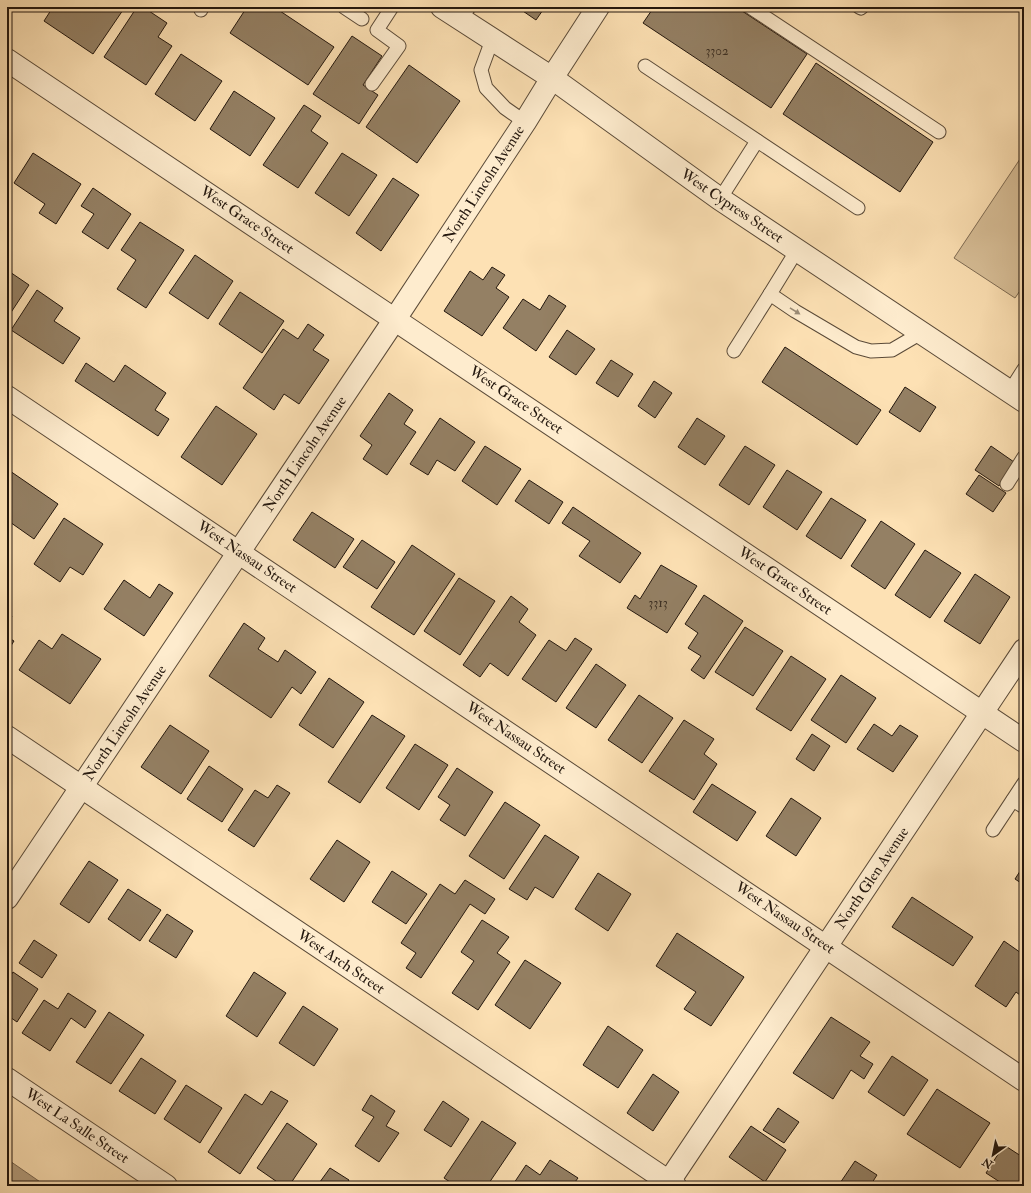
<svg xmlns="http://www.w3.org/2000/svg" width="1031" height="1193" font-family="'IM FELL Double Pica',serif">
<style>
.green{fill:#d8bf98;stroke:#7e6b53}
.water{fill:#b39c7c;stroke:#796750}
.building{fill:#948064;stroke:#23170e}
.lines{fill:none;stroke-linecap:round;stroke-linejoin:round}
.service-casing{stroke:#5a4a38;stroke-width:15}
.minor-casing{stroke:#5a4a38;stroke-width:24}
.tertiary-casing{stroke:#5a4a38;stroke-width:24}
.service{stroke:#feecce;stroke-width:13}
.minor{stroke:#feecce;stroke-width:22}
.tertiary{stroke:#feecce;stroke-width:22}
.oneway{fill:#9b8c78}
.labels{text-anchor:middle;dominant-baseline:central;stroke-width:3.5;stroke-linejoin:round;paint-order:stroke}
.number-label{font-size:13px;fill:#3f3124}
.street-label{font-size:15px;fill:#23170e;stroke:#feecce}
</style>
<rect width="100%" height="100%" fill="#fde1b4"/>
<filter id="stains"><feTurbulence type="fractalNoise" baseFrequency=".005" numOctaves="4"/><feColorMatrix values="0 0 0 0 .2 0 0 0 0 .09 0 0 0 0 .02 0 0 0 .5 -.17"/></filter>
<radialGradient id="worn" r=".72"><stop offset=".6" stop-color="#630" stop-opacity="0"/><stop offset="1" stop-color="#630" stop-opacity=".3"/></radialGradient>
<path class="green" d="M1024 153V285L1015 298 954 258Z"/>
<path class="water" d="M7 1159 46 1186H7Z"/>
<g class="building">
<path d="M53 7H119L123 10 93 54 44 21Z"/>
<path d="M137 7H143L167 23 158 37 172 46 146 85 104 57Z"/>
<path d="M247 7H274L334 47 308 85 230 33Z"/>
<path d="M517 7H545L536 20Z"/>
<path d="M654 7H736L807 54 771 108 643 23Z"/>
<path d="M352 36 382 56 363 85 378 95 359 124 313 94Z"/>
<path d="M181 54 222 81 195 121 155 94Z"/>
<path d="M816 63 933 142 900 192 783 114Z"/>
<path d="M409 65 460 101 417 163 366 127Z"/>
<path d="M234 91 275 118 250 156 210 129Z"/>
<path d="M304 105 321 116 311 131 328 143 298 188 263 165Z"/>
<path d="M33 153 81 184 56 224 39 213 45 204 14 183Z"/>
<path d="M342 153 377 175 349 216 315 193Z"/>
<path d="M393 178 419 195 381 251 356 233Z"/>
<path d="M93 188 131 214 108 249 82 232 94 214 81 206Z"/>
<path d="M140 222 184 250 146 308 117 289 136 260 121 250Z"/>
<path d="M195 255 233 281 208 319 169 293Z"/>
<path d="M492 267 505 275 496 288 509 297 482 336 444 311 470 271 483 280Z"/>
<path d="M7 270 29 285 8 317H7Z"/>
<path d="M37 290 63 308 54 321 80 338 63 364 11 330Z"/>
<path d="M240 292 284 321 262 353 219 324Z"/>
<path d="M549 295 566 306 536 351 503 328 523 299 540 310Z"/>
<path d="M308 324 324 335 313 350 329 360 299 404 284 394 274 410 243 388 283 329 298 339Z"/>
<path d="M567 330 595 349 576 375 549 357Z"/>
<path d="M785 347 881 410 857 445 762 382Z"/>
<path d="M611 360 633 374 618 397 596 383Z"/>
<path d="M86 363 114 382 125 365 166 393 155 410 169 419 158 436 75 381Z"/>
<path d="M654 381 672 393 655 418 638 406Z"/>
<path d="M905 387 936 407 920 432 889 412Z"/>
<path d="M389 393 413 410 404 424 416 432 387 475 363 459 372 445 360 436Z"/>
<path d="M216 406 257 434 222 485 181 457Z"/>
<path d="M440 418 475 442 455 471 437 460 428 475 410 464Z"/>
<path d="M697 418 725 436 705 465 678 447Z"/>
<path d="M485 446 521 469 497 505 462 481Z"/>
<path d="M745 446 775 465 749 505 719 485Z"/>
<path d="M991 446 1014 462 999 486 975 470Z"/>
<path d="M787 470 822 492 797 530 763 507Z"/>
<path d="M10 471 58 504 34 539 7 520V475Z"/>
<path d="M979 475 1006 493 993 512 966 494Z"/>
<path d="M529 480 563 502 549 524 515 501Z"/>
<path d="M831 498 866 520 841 559 806 536Z"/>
<path d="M573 507 641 553 620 583 579 556 590 541 562 523Z"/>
<path d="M312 512 354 539 335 568 293 540Z"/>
<path d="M64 518 103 544 83 575 70 567 60 582 34 564Z"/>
<path d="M881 521 915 544 885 589 851 566Z"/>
<path d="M362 540 395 562 377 589 343 567Z"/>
<path d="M412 545 455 574 414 635 371 607Z"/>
<path d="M925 550 961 573 930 618 895 595Z"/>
<path d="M661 565 697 586 667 633 627 608 635 595 640 599Z"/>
<path d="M975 574 1010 597 980 644 944 621Z"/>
<path d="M459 578 495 601 460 655 424 631Z"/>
<path d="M124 580 150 598 159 584 173 593 144 636 104 609Z"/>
<path d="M704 595 743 621 704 679 691 670 701 656 688 648 698 633 685 624Z"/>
<path d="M511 596 528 609 519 622 536 635 508 676 490 663 480 677 463 665Z"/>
<path d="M7 613 12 616 7 624Z"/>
<path d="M244 623 265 638 258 649 278 662 285 650 316 672 301 694 292 687 271 718 209 676Z"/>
<path d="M745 627 783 651 753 696 715 672Z"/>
<path d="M62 634 101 659 70 704 19 670 39 640 52 649Z"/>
<path d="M7 637 14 641 7 652Z"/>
<path d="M575 638 592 649 556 702 522 679 549 640 566 651Z"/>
<path d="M791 656 826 679 791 731 756 709Z"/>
<path d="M596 664 626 685 596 728 566 708Z"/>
<path d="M841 675 876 698 846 743 811 720Z"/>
<path d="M329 678 364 702 333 748 299 725Z"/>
<path d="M639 695 673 718 642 763 608 740Z"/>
<path d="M372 715 405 736 360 803 328 782Z"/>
<path d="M684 720 714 739 704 754 717 764 694 800 649 771Z"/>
<path d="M874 724 892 736 900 725 918 736 893 772 857 749Z"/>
<path d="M170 725 209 751 181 794 141 767Z"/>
<path d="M812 734 830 746 814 771 796 759Z"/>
<path d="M415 744 448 765 419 810 386 788Z"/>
<path d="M209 766 243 789 222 822 187 799Z"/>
<path d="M457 768 493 792 465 836 440 820 450 805 438 797Z"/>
<path d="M712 784 756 812 737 841 693 812Z"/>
<path d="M277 785 290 793 254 847 228 830 255 790 268 798Z"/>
<path d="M791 798 821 818 796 856 766 836Z"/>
<path d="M505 802 540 825 504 879 469 856Z"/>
<path d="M545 835 579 857 553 898 535 887 527 900 509 889Z"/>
<path d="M337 840 370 862 344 902 310 879Z"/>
<path d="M89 861 118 880 89 923 60 904Z"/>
<path d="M1024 865V885L1015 879Z"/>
<path d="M392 871 427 894 406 924 372 902Z"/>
<path d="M598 873 631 894 608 931 575 909Z"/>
<path d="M465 880 495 899 485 914 470 904 421 978 406 968 416 953 401 943 440 884 455 894Z"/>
<path d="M128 889 161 910 140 941 108 919Z"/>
<path d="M912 897 973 937 953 966 892 927Z"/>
<path d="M167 914 193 931 176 958 149 941Z"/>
<path d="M482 920 509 937 497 953 510 962 478 1010 452 993 474 961 461 952Z"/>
<path d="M677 933 744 977 711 1026 684 1009 696 992 656 966Z"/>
<path d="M34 940 57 955 42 978 19 963Z"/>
<path d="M1004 941 1024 955V998L1016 992 1006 1007 975 986Z"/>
<path d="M525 960 561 983 530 1029 495 1005Z"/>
<path d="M13 972 38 989 17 1022 7 1015V982Z"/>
<path d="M254 972 286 993 257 1037 226 1016Z"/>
<path d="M68 993 96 1011 85 1028 71 1018 50 1051 22 1033 44 1000 58 1009Z"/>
<path d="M303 1006 338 1029 314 1066 279 1043Z"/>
<path d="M109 1012 144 1035 111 1084 76 1062Z"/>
<path d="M831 1017 870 1042 860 1056 873 1064 864 1079 851 1070 833 1099 793 1073Z"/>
<path d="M608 1026 643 1050 618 1088 583 1065Z"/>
<path d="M892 1056 928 1080 904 1116 868 1092Z"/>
<path d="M141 1058 176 1081 155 1114 119 1091Z"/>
<path d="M653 1074 679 1092 653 1131 627 1113Z"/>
<path d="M186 1085 222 1108 200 1143 164 1119Z"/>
<path d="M937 1089 990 1123 960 1168 907 1134Z"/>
<path d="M271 1091 288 1101 240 1174 208 1152 245 1094 262 1105Z"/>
<path d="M371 1095 395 1111 386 1126 399 1133 379 1162 355 1146 374 1117 362 1110Z"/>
<path d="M443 1101 469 1119 451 1147 424 1130Z"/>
<path d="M778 1108 799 1122 784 1143 763 1130Z"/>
<path d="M482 1121 516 1143 487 1186H456L444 1178Z"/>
<path d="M287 1123 317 1144 289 1186H283L257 1168Z"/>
<path d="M751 1126 786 1150 765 1182 729 1157Z"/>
<path d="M1004 1145 1024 1158V1186H1006L986 1173Z"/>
<path d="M550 1160 578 1178 572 1186H512L526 1165 540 1175Z"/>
<path d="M855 1161 877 1175 870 1186H838Z"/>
<path d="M330 1168 349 1180 345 1186H317Z"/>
</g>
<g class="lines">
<defs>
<g id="service">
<path d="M344 7 362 19"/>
<path d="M750 7 939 132"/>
<path d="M859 7 861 8 862 7"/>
<path d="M201 10 202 7"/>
<path d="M461 19 469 7"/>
<path d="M492 40 481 70 486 88 505 108 525 122"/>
<path d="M645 66 858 208"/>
<path d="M372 84 399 46 377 30 392 7"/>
<path d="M720 199 757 141"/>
<path d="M797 250 770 294 795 311 856 347 871 351 892 350 921 333"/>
<path d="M734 351 770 294"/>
<path d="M1010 391 1024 369"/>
<path d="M1007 484 1024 457"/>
<path d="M1013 800 1024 807"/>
<path d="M993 830 1024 783"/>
</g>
<g id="minor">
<path d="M7 60 1024 741"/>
<path d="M7 397 1024 1080"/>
<path d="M7 737 675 1186"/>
<path d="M7 898 395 319 525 122 552 78 598 7"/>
<path d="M7 1079 166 1186"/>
<path d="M666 1186 1024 650"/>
</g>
<path id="tertiary" d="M442 7 552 78 720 199 1024 401"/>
</defs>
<use href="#service" class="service-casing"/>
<use href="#minor" class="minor-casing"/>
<use href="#tertiary" class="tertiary-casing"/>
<use href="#service" class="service"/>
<use href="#minor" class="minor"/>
<use href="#tertiary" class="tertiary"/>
</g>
<defs><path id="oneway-solid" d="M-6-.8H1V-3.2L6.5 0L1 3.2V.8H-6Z"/></defs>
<use class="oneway" href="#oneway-solid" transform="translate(795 311) rotate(32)"/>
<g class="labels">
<g class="number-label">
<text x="717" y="51">3302</text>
<text x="658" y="603">3313</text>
</g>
<g class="street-label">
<text transform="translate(484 184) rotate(-57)">North Lincoln Avenue</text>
<text transform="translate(732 206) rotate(34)">West Cypress Street</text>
<text transform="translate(247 220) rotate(34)">West Grace Street</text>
<text transform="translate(516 400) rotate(34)">West Grace Street</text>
<text transform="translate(305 454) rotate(-56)">North Lincoln Avenue</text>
<text transform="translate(247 557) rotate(34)">West Nassau Street</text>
<text transform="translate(785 581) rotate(34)">West Grace Street</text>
<text transform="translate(125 723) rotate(-56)">North Lincoln Avenue</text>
<text transform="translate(516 738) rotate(34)">West Nassau Street</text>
<text transform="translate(872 878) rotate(-56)">North Glen Avenue</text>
<text transform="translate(785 918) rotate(34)">West Nassau Street</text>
<text transform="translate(341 962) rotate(34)">West Arch Street</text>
<text transform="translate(77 1126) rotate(34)">West La Salle Street</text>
</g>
</g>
<rect width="1031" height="1193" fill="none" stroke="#fde1b4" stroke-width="24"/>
<rect x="8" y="8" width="1015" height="1177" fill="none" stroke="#23170e" stroke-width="2"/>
<rect x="12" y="12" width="1007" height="1169" fill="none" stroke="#23170e"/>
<g transform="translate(993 1155) rotate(213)" stroke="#feecce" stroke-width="3" paint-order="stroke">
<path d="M0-3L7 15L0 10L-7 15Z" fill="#23170e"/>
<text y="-6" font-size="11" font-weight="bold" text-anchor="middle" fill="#23170e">N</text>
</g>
<rect width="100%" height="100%" filter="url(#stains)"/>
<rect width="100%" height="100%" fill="url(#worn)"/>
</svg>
